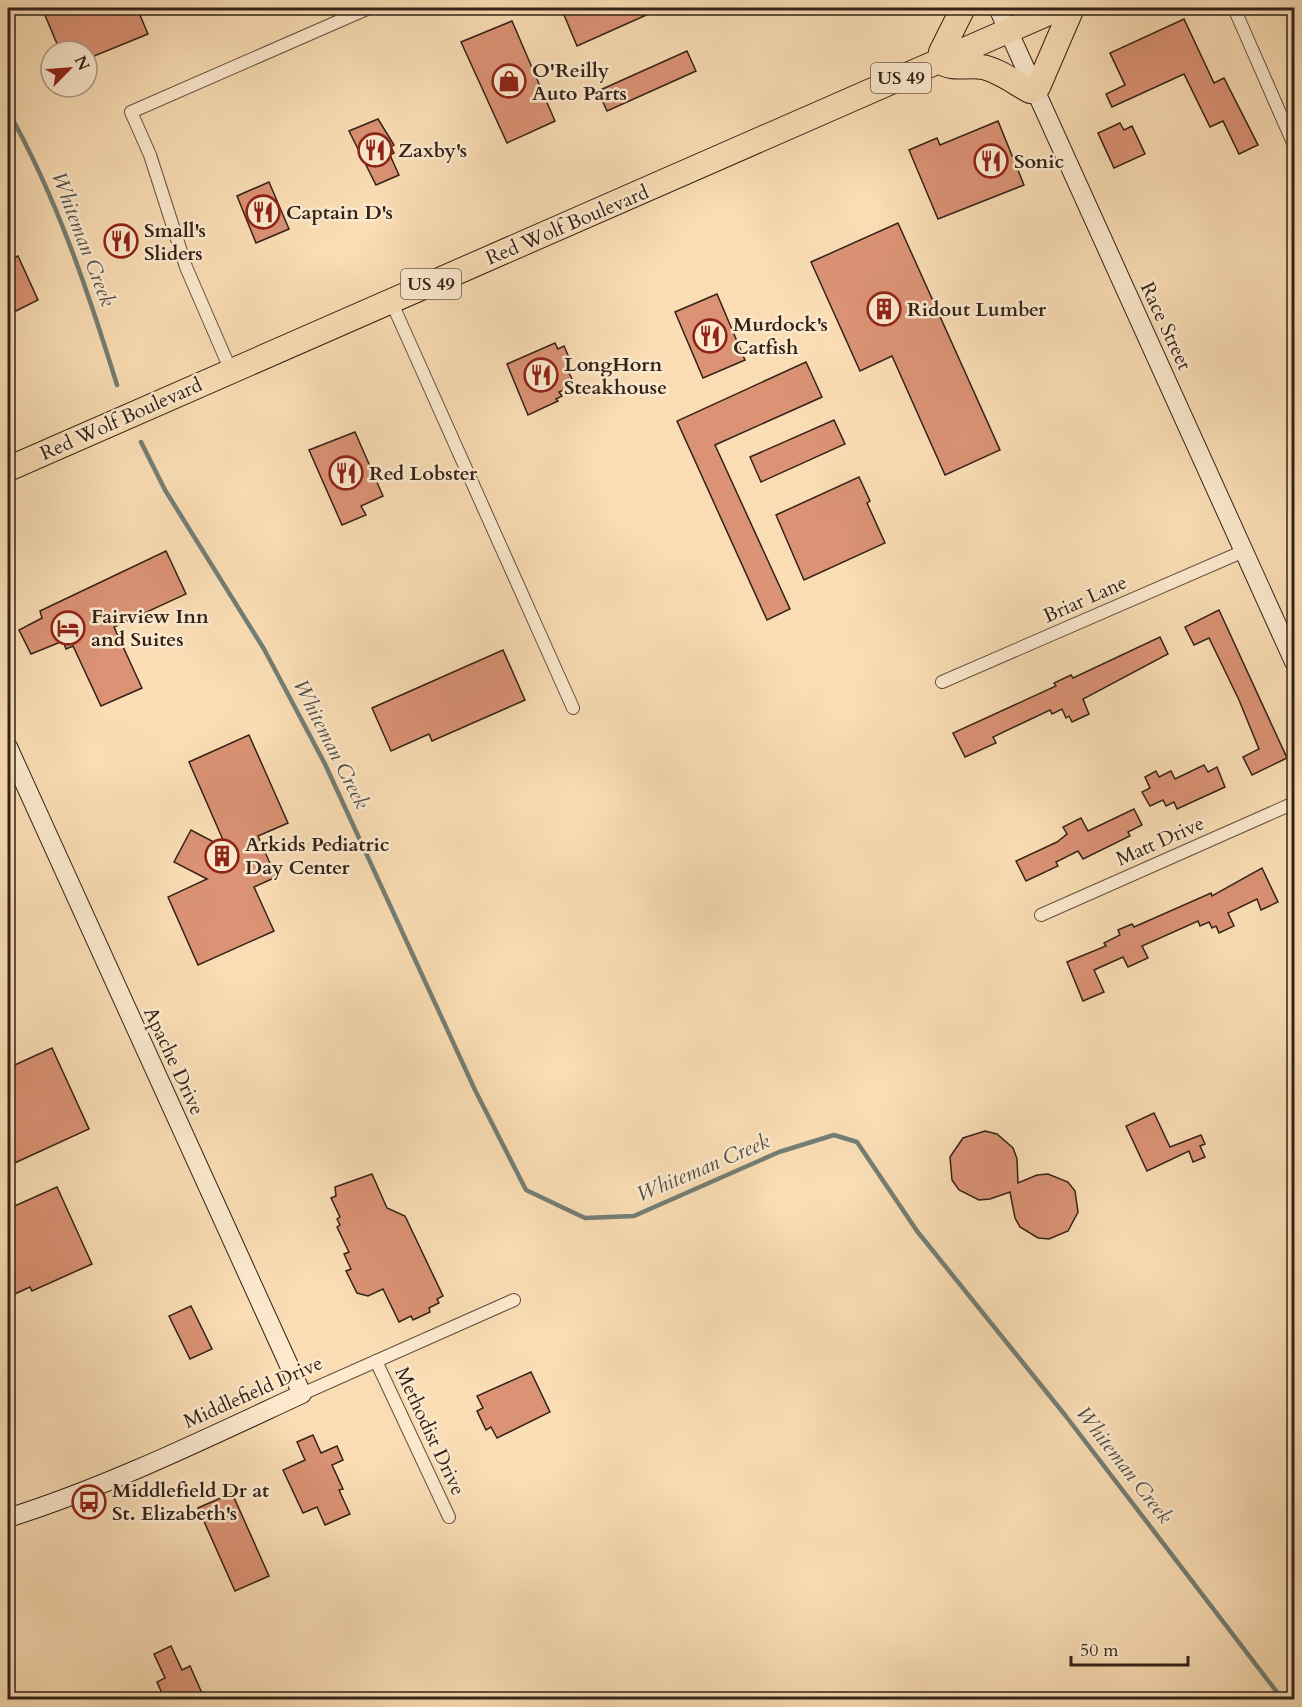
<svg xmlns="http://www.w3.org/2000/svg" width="1302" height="1707" font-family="Cardo,serif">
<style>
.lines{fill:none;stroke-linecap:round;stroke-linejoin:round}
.stream{stroke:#747e74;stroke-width:4.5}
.building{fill:#db9275;stroke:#332218;stroke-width:1.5}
.street-casing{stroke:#65513f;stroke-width:14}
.secondary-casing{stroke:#332218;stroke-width:20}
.highway-casing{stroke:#332218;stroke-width:26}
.street{stroke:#fce9ce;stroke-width:12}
.secondary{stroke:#fce9ce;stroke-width:18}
.highway{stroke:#faddb4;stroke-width:24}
.labels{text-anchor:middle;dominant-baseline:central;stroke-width:5;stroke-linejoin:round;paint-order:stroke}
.shield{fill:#fce9ce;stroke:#6f5e4f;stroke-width:1.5}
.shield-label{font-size:18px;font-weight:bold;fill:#332218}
.poi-label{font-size:20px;font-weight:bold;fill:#332218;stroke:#fce9ce;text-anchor:start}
.street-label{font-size:20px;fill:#332218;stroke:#fce9ce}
.water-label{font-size:21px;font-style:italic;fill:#535046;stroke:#fce9ce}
</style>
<rect width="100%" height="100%" fill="#faddb4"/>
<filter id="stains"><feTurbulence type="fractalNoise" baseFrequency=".00333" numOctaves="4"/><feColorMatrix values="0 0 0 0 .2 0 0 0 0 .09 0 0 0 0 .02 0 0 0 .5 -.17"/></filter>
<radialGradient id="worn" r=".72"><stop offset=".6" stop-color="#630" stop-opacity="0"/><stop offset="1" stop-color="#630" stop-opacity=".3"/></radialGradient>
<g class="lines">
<g class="stream">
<path d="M8 111C56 196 88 291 117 385"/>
<path d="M141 442 165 490 264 649 325 764 475 1090 526 1190 585 1218 634 1216 779 1152 834 1135 857 1142 917 1231 1065 1415 1283 1700"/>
</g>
</g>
<g class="building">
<path d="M42 8H137L148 34 87 59V51H60Z"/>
<path d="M569 8H662L577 46 562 10Z"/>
<path d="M1184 19 1214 83 1224 78 1258 145 1239 154 1223 121 1210 127 1184 74 1112 107 1106 94 1125 85 1110 53Z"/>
<path d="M512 21 555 121 507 143 461 42Z"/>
<path d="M687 51 696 71 607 111 598 91Z"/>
<path d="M378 119 394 145 391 147 394 153 390 155 399 175 376 185 349 131Z"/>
<path d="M998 121 1024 185 938 219 909 150 937 138 940 145Z"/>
<path d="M1120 123 1124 130 1132 126 1145 154 1114 168 1098 133Z"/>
<path d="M269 182 289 229 256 243 237 196Z"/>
<path d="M898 223 1000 450 945 475 892 356 860 371 811 262Z"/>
<path d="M18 256 38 300 8 315V260Z"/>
<path d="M717 294 745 360 703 378 675 312Z"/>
<path d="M555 343 558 349 564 346 571 362 565 365 575 385 559 392 562 396 556 399 558 401 528 415 507 364Z"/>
<path d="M806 362 822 397 715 445 790 609 767 620 677 421Z"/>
<path d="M834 420 845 444 761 482 750 457Z"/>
<path d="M355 432 383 496 361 506 366 515 342 525 309 450Z"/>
<path d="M859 477 870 501 867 503 885 543 804 580 776 515Z"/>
<path d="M166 551 186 594 114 627 142 688 101 706 73 646 66 649 63 641 31 654 19 630 42 618 40 611Z"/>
<path d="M1219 610 1287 758 1252 775 1243 757 1259 749 1239 700 1209 638 1194 645 1185 627Z"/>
<path d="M1160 637 1168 654 1083 699 1089 714 1072 722 1069 716 1066 718 1062 709 1052 714 1050 710 993 737 996 743 965 757 953 733 1056 686 1054 683 1071 675 1073 678Z"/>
<path d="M503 650 525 700 432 741 429 734 391 751 372 708Z"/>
<path d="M249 735 288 823 258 836 276 877 254 887 274 931 198 965 168 897 207 879 174 862 191 830 227 849 189 762Z"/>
<path d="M1204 765 1208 772 1217 767 1225 787 1177 809 1174 802 1166 806 1163 800 1150 806 1142 792 1150 788 1145 777 1156 771 1159 777 1171 771 1175 779Z"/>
<path d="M1134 809 1142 825 1128 832 1130 836 1083 859 1078 851 1056 862 1058 866 1026 881 1016 861 1057 842 1067 834 1063 827 1081 818 1088 831Z"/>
<path d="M1262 868 1278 902 1261 910 1257 899 1228 913 1234 926 1219 933 1216 926 1212 928 1209 922 1200 926 1198 921 1142 946 1148 958 1128 967 1123 957 1094 970 1104 992 1083 1001 1067 962 1106 946 1104 943 1120 935 1118 930 1132 924 1134 927 1211 893 1212 896Z"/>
<path d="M52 1048 89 1129 8 1166V1068Z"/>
<path d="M1154 1113 1170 1147 1201 1135 1205 1144 1200 1146 1205 1157 1193 1162 1189 1151 1147 1171 1126 1126Z"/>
<path d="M985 1131 997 1134 1013 1148 1017 1159 1018 1183 1037 1175 1048 1174 1068 1182 1075 1191 1078 1212 1068 1231 1049 1239 1038 1238 1020 1227 1015 1218 1010 1192 990 1199 979 1200 959 1190 952 1180 950 1157 963 1138Z"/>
<path d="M372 1174 387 1208 405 1216 443 1296 437 1299 439 1303 429 1308 430 1312 413 1320 411 1316 399 1322 383 1289 368 1296 357 1293 346 1271 351 1269 344 1254 349 1252 337 1227 340 1225 337 1219 340 1217 331 1198 336 1196 335 1187Z"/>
<path d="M57 1187 92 1264 32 1291 30 1287 8 1297V1209Z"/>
<path d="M191 1306 212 1349 190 1359 169 1316Z"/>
<path d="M531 1372 550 1412 497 1438 491 1427 486 1430 477 1411 483 1408 477 1396Z"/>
<path d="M313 1435 321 1453 337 1446 343 1460 332 1465 343 1489 339 1490 350 1514 325 1525 317 1507 303 1513 283 1470 305 1460 297 1442Z"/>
<path d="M232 1493 269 1576 235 1591 198 1508Z"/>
<path d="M171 1646 182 1670 190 1666 205 1700H165L157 1682 165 1678 154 1654Z"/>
</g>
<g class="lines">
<defs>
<g id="street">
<path d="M1234 8 1294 145"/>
<path d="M391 301 573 708"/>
<path d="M231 371 186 267 150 155 131 112 369 8"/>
<path d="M942 682 1244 551"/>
<path d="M1041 915 1294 803"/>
<path d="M376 1361 449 1517"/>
<path d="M302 1394 514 1300"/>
</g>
<g id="secondary">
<path d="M998 8 1294 662"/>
<path d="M8 747 302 1394C205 1439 109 1486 8 1518"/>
</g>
<g id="highway">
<path d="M963 8 941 52 940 61C951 71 967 64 982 67 999 70 1015 83 1030 91L1038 87 1072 8"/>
<path d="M8 469 1060 8"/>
</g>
</defs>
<use href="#street" class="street-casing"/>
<use href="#secondary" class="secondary-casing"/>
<use href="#highway" class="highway-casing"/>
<use href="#street" class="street"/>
<use href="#secondary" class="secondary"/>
<use href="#highway" class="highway"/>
</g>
<defs>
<symbol id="shop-ring" viewBox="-11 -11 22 22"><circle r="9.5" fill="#fce9ce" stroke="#8f2418" stroke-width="1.5"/><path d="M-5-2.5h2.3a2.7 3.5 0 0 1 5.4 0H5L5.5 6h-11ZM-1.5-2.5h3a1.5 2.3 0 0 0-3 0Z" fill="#8f2418"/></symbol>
<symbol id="restaurant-ring" viewBox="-11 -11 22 22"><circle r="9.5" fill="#fce9ce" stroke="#8f2418" stroke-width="1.5"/><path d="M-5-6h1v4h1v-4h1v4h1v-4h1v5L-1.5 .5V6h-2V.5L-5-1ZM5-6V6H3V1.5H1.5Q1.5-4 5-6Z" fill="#8f2418"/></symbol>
<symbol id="building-ring" viewBox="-11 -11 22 22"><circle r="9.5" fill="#fce9ce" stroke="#8f2418" stroke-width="1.5"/><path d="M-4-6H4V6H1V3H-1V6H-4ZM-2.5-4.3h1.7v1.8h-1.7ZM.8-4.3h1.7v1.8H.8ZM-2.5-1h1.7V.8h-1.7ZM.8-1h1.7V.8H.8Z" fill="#8f2418"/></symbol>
<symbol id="hotel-ring" viewBox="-11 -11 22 22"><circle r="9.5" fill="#fce9ce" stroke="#8f2418" stroke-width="1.5"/><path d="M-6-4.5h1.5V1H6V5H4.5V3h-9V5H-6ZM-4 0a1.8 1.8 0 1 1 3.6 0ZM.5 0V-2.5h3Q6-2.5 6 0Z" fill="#8f2418"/></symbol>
<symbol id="bus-ring" viewBox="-11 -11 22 22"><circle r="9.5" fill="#fce9ce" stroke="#8f2418" stroke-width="1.5"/><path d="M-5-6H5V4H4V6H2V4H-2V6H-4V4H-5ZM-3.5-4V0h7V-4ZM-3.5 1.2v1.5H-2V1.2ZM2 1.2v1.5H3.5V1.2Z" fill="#8f2418"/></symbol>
</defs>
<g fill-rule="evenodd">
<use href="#shop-ring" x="490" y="62" width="38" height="38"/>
<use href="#restaurant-ring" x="356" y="131" width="38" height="38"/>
<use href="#restaurant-ring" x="972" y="142" width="38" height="38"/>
<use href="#restaurant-ring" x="244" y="193" width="38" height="38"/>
<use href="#restaurant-ring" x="102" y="222" width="38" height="38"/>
<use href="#building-ring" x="865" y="290" width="38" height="38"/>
<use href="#restaurant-ring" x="691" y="317" width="38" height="38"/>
<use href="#restaurant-ring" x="522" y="356" width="38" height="38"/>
<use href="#restaurant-ring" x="327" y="454" width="38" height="38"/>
<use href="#hotel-ring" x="49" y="609" width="38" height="38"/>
<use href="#building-ring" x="203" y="837" width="38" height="38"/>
<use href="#bus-ring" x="70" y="1483" width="38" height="38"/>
</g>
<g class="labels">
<g class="shield">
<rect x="871" y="63" width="60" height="30" rx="4.5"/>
<rect x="401" y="269" width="60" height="30" rx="4.5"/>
</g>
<g class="shield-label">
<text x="901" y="78">US 49</text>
<text x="431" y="284">US 49</text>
</g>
<g class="poi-label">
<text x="532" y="70">O'Reilly<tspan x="532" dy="23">Auto Parts</tspan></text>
<text x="398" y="150">Zaxby's</text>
<text x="1014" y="161">Sonic</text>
<text x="286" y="212">Captain D's</text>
<text x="144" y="230">Small's<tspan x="144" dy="23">Sliders</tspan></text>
<text x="907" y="309">Ridout Lumber</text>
<text x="733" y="324">Murdock's<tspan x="733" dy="23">Catfish</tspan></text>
<text x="564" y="364">LongHorn<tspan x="564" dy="23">Steakhouse</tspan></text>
<text x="369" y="473">Red Lobster</text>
<text x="91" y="616">Fairview Inn<tspan x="91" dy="23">and Suites</tspan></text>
<text x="245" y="844">Arkids Pediatric<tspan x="245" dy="23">Day Center</tspan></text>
<text x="112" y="1490">Middlefield Dr at<tspan x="112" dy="23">St. Elizabeth's</tspan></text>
</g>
<g class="street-label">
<text transform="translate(567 225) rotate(-23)">Red Wolf Boulevard</text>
<text transform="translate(1166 326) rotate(65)">Race Street</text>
<text transform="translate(121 419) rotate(-24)">Red Wolf Boulevard</text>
<text transform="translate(1085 599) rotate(-24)">Briar Lane</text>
<text transform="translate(1160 841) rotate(-24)">Matt Drive</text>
<text transform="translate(174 1061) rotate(65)">Apache Drive</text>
<text transform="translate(253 1392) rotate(-24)">Middlefield Drive</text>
<text transform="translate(430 1431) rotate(65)">Methodist Drive</text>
</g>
<g class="water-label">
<text transform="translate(83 239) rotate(69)">Whiteman Creek</text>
<text transform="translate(331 744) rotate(63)">Whiteman Creek</text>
<text transform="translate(703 1168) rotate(-23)">Whiteman Creek</text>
<text transform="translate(1124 1465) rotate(52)">Whiteman Creek</text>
</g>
</g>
<rect width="1302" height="1707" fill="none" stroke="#faddb4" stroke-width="30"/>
<rect x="9" y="9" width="1284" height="1689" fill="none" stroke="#332218" stroke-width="3"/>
<rect x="15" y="15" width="1272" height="1677" fill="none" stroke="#332218" stroke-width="1.5"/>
<g transform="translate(69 69) rotate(65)"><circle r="28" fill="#fce9ce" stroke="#ac9985" stroke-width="1.5"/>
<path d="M0-4.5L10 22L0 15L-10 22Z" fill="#8f2418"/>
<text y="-9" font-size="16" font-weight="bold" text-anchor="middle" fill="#332218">N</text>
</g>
<path d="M1071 1656v9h117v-9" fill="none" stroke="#332218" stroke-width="3"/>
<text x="1080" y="1656" font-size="18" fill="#332218" stroke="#fce9ce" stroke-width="4.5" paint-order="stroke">50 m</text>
<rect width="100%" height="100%" filter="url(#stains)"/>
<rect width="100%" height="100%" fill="url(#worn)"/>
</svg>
